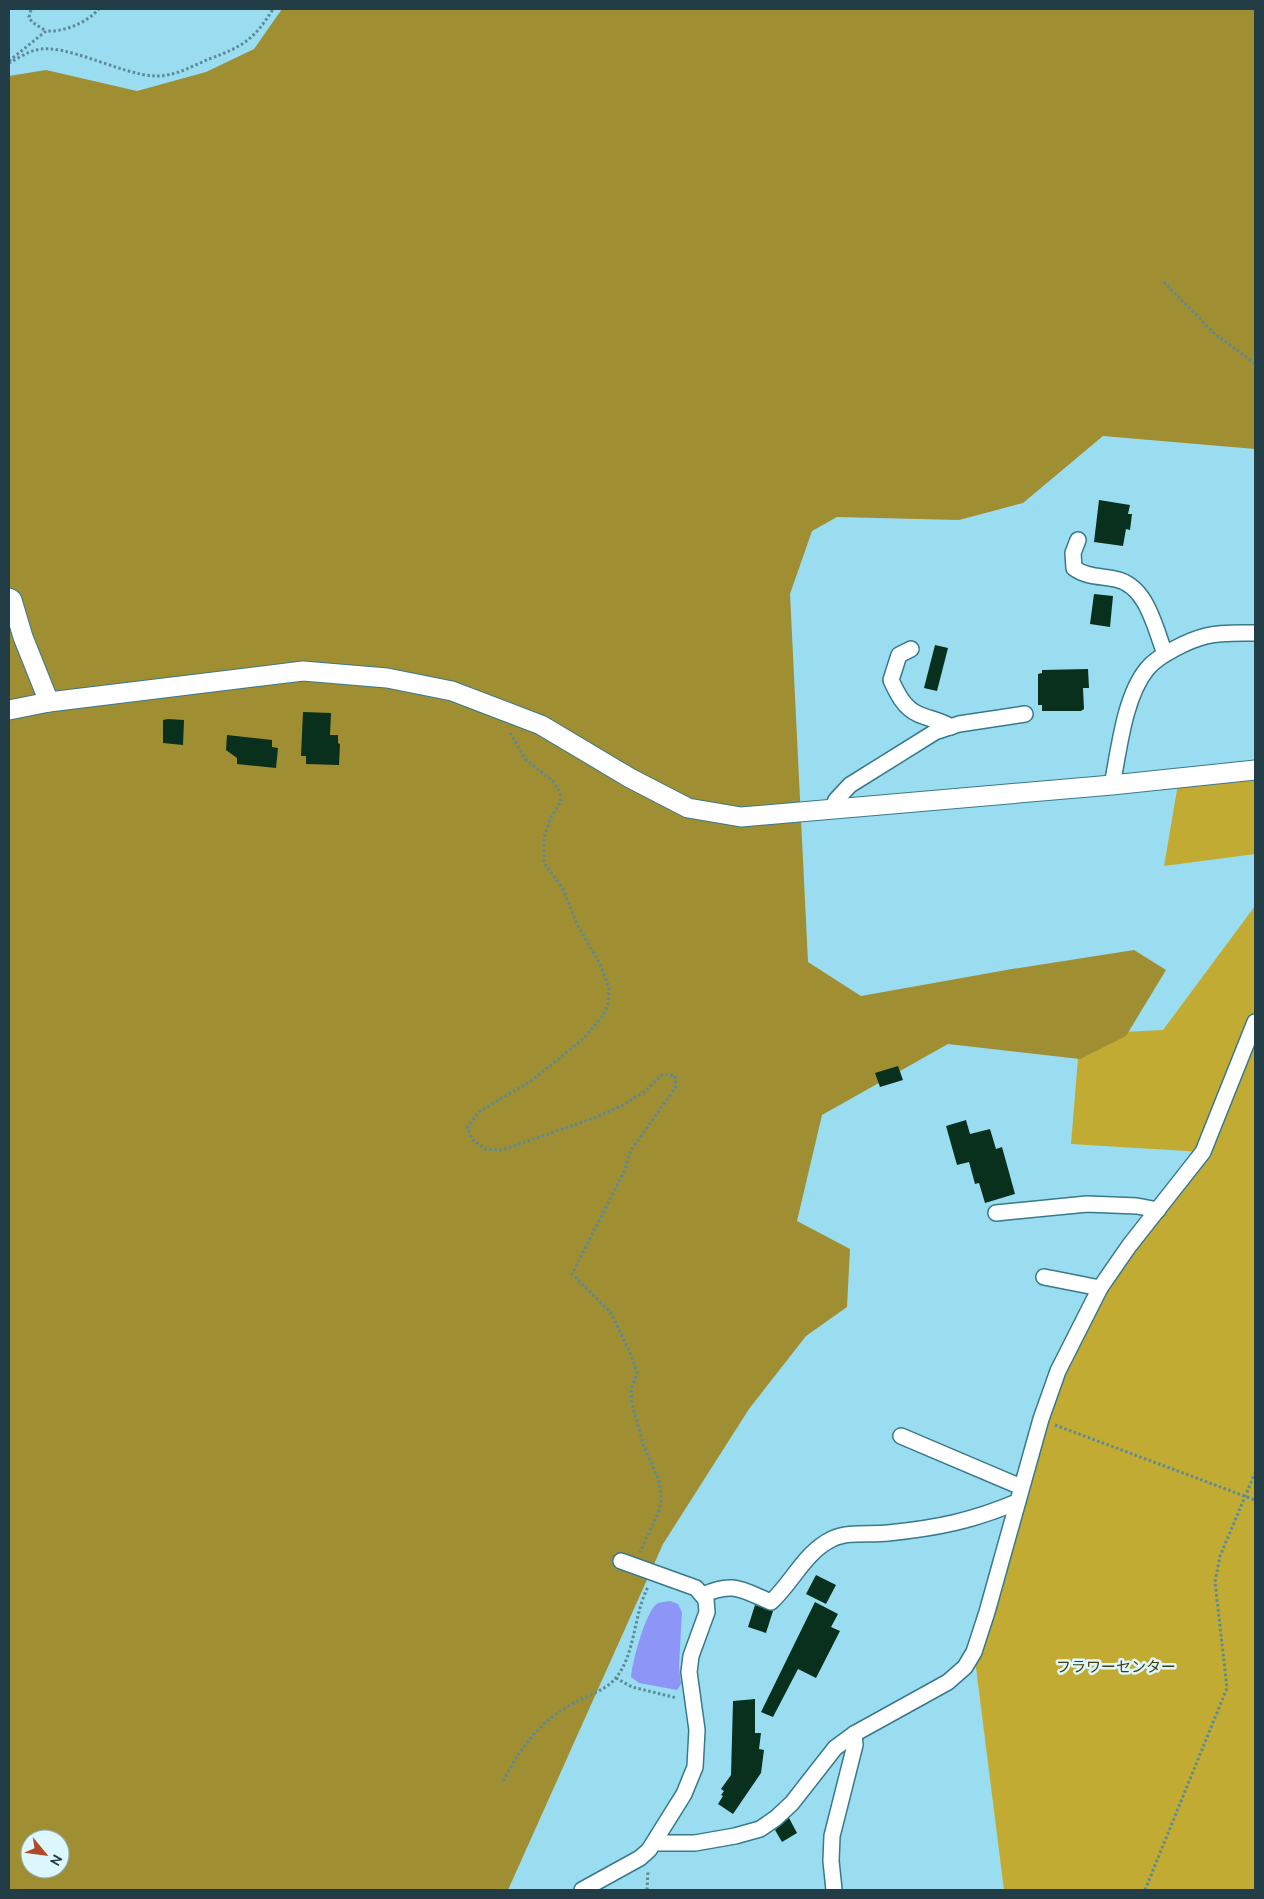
<svg xmlns="http://www.w3.org/2000/svg" width="1264" height="1899" font-family="Ubuntu,'Noto Sans JP',sans-serif">
<style>
.green{fill:#c2ab33}
.forest{fill:#a08e32;fill-rule:evenodd}
.water{fill:#8d96f7}
.building{fill:#08301d}
.lines{fill:none;stroke-linecap:round;stroke-linejoin:round}
.minor-casing{stroke:#38798b;stroke-width:18}
.tertiary-casing{stroke:#38798b;stroke-width:21}
.path{stroke:#5c8a97;stroke-width:3;stroke-dasharray:2.5 2.5;stroke-linecap:butt}
.minor{stroke:#fff;stroke-width:15}
.tertiary{stroke:#fff;stroke-width:19}
.labels{text-anchor:middle;dominant-baseline:central;stroke-width:5;stroke-linejoin:round;paint-order:stroke}
.park-label{font-size:15px;fill:#453c07;stroke:#ddf7fe}
</style>
<rect width="100%" height="100%" fill="#9bddf0"/>
<g class="green">
<path d="M1255 770V854L1164 866 1179 778Z"/>
<path d="M1255 906V1890H1004L974 1652 1004 1547 1083 1320 1203 1152 1071 1144 1080 1034 1163 1030Z"/>
</g>
<path class="forest" d="M282 9H1255V449L1103 436 1023 503 959 520 837 517 812 531 790 594 808 962 861 996 1012 969 1134 950 1166 970 1126 1036 1080 1059 948 1044 822 1115 797 1221 850 1249 847 1307 806 1336 749 1409 663 1544 508 1890H9V76L46 70 137 91 206 72 254 49ZM30 1839H60V1869H30Z"/>
<path class="water" d="M670 1601 678 1604 682 1612 679 1666 681 1684 677 1690 639 1683 631 1677C632 1663 646 1609 658 1603 661 1602 666 1602 670 1601Z"/>
<g class="building">
<path d="M1099 500 1130 505 1128 514H1132L1130 530 1126 529 1123 546 1094 542Z"/>
<path d="M1094 594 1113 596 1110 627 1090 624Z"/>
<path d="M935 645 948 648 937 691 924 688Z"/>
<path d="M1088 669 1089 688H1083L1084 709 1081 711H1042V705H1038V674L1042 673V670Z"/>
<path d="M303 712 331 713 330 735H338V743L340 744 339 765 306 764V756H301Z"/>
<path d="M168 719 184 720 183 745 163 743V720Z"/>
<path d="M227 735 272 740V747L278 748 276 768 237 764V758L226 750Z"/>
<path d="M898 1066 903 1080 880 1087 875 1073Z"/>
<path d="M966 1120 970 1134 990 1129 996 1149 1002 1147 1015 1194 985 1203 979 1183 975 1184 969 1162 957 1165 946 1126Z"/>
<path d="M816 1575 836 1585 826 1604 806 1594Z"/>
<path d="M815 1602 838 1614 831 1627 840 1631 816 1678 798 1669 773 1717 761 1712Z"/>
<path d="M755 1605 773 1611 766 1633 748 1627Z"/>
<path d="M755 1699V1733H761L759 1749 764 1750 761 1773 733 1814 718 1804 723 1796 721 1795 724 1791 721 1789 731 1775 733 1701Z"/>
<path d="M789 1818 797 1833 782 1842 775 1830Z"/>
</g>
<g class="lines">
<defs>
<g id="minor">
<path d="M1078 540 1073 553 1074 568C1086 577 1101 576 1115 579 1147 585 1155 628 1165 654"/>
<path d="M911 649 899 655 891 680C897 693 904 708 918 714 929 719 940 720 951 727"/>
<path d="M1112 785C1119 751 1124 697 1147 669 1157 656 1189 640 1206 636 1222 632 1239 633 1255 633"/>
<path d="M832 809 836 800 850 785 935 732 959 724 1025 714"/>
<path d="M996 1213 1087 1204 1137 1206 1158 1210"/>
<path d="M1044 1277 1100 1288"/>
<path d="M901 1436 1021 1487"/>
<path d="M703 1595C733 1581 742 1590 771 1602 792 1583 805 1552 832 1539 848 1531 870 1535 888 1533 937 1528 972 1521 1017 1502"/>
<path d="M655 1843H695L735 1836 760 1829 776 1818 792 1803 835 1748 854 1734 948 1682 965 1667 974 1652 987 1612 1041 1419 1058 1371 1100 1288 1129 1246 1203 1152 1255 1022"/>
<path d="M582 1890 640 1858 649 1850 684 1794 695 1767 697 1730 689 1672 691 1656 707 1612 706 1600 696 1588 621 1561"/>
<path d="M834 1890 831 1861 832 1836 855 1745 854 1734"/>
</g>
<g id="tertiary">
<path d="M9 598 12 600 23 637 49 702"/>
<path d="M9 710 49 702 303 671 387 678 452 691 541 725 630 778 688 808 741 817 1112 785 1255 770"/>
</g>
</defs>
<use href="#minor" class="minor-casing"/>
<use href="#tertiary" class="tertiary-casing"/>
<g class="path">
<path d="M31 10 29 17 32 22 46 31"/>
<path d="M9 61 46 31C65 32 86 23 99 9"/>
<path d="M9 63C17 59 27 52 36 50 64 42 122 75 155 76 173 77 193 66 209 59 242 47 254 40 273 9"/>
<path d="M1164 282 1215 334 1253 362 1255 366"/>
<path d="M510 733 526 760 553 781 560 792 561 801 551 817 544 838V863L563 889 577 924 602 968 609 988 608 1005 602 1017 582 1040 531 1081 480 1111 467 1128 473 1140 485 1149 502 1150 594 1118 623 1105 644 1092 663 1074 675 1076 676 1087 631 1150 624 1172 572 1274 611 1313 632 1357 637 1373 631 1389 632 1404 644 1447 659 1480 661 1497 660 1509 640 1552"/>
<path d="M1055 1425 1255 1500"/>
<path d="M616 1678 632 1687 677 1698"/>
<path d="M503 1781C521 1748 539 1721 574 1703 586 1696 604 1691 614 1680 636 1656 633 1615 648 1587"/>
<path d="M647 1890 648 1871"/>
<path d="M1145 1890 1227 1688 1215 1582 1220 1556 1255 1473"/>
</g>
<use href="#minor" class="minor"/>
<use href="#tertiary" class="tertiary"/>
</g>
<g class="labels">
<g class="park-label">
<text x="1116" y="1666">フラワーセンター</text>
</g>
</g>
<rect width="1264" height="1899" fill="none" stroke="#223d45" stroke-width="20"/>
<g transform="translate(45 1854) rotate(119)"><circle r="24" fill="#ddf7fe" stroke="#92adb4"/>
<path d="M0-4L9 19L0 12L-9 19Z" fill="#b14927"/>
<text y="-8" font-size="14" font-weight="bold" text-anchor="middle" fill="#223d45">N</text>
</g>
</svg>
